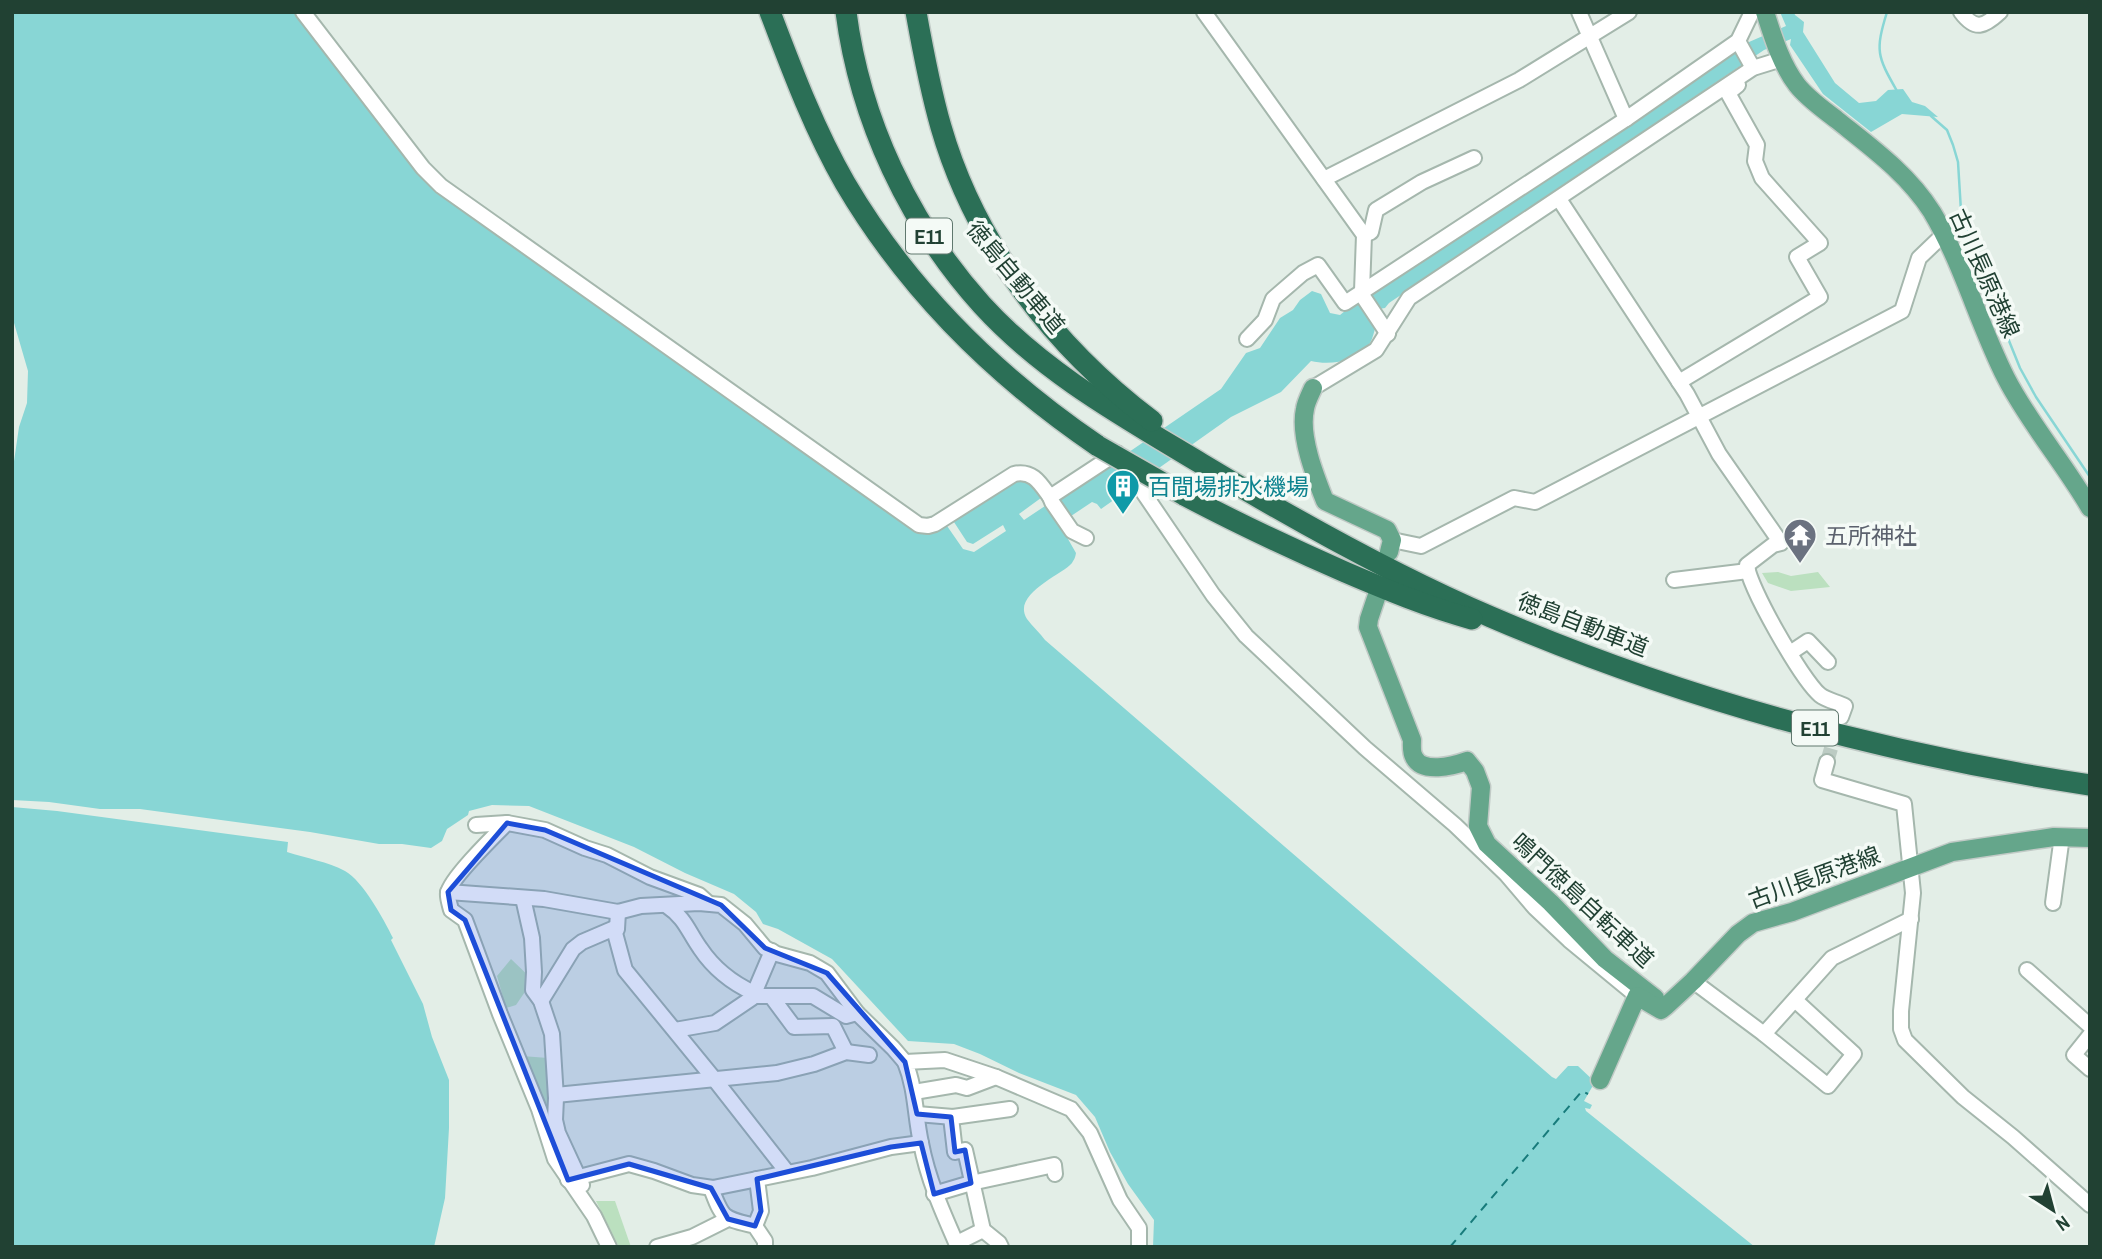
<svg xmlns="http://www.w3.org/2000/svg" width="2102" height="1259" font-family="'Archivo Narrow','Noto Sans JP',sans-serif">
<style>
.green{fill:#bbe0bf}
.water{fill:#88d6d5}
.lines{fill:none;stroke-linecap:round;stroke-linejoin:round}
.stream{stroke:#88d6d5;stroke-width:2.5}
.ferry{stroke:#177b7b;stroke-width:2;stroke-dasharray:9 7;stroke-linecap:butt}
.minor-tunnel{stroke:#bccbc3;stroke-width:14;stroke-dasharray:14 7;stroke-linecap:butt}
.minor-casing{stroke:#a5b7ad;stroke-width:18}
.major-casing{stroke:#c1cac6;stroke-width:21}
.highway-casing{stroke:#c1cac6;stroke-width:24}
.minor{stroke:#fff;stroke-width:14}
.major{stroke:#65a68b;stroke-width:18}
.highway{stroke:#2b6f56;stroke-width:21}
.highway-bridge-casing{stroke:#c1cac6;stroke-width:24;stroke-linecap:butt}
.highway-bridge{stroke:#2b6f56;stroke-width:21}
.marked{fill:#1d4ed8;fill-opacity:0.2;stroke:#1d4ed8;stroke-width:5;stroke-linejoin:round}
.labels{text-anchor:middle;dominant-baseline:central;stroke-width:7;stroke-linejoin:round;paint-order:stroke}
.shield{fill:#f4faf6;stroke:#60786e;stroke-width:2}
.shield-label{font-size:21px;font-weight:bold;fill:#214133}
.street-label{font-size:23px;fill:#214133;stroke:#f4faf6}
.culture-label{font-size:23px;fill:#0d838f;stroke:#f4faf6;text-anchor:start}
.worship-label{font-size:23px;fill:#5b616d;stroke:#f4faf6;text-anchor:start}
</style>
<rect width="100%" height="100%" fill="#e3eee7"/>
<g class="green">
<path d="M1778 572 1791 576 1818 572 1830 587 1791 591 1768 583 1762 573Z"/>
<path d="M511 959 533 980 516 1005 506 1008 497 976Z"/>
<path d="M522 1056 548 1058 551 1112 546 1115Z"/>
<path d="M596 1201H615L631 1247H619Z"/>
</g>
<g class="water">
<path d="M12 12H295L435 189 905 523H945L963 549 974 552 1006 531 1003 525 973 544 967 542 952 519 1018 476 1025 477 1045 495 1019 514 1024 520 1048 504 1076 553C1075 558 1075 558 1072 563 1062 575 1011 594 1027 619 1032 626 1040 633 1045 640L1552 1077 1556 1079 1568 1066H1578L1595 1082 1584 1101 1592 1105 1590 1109 1585 1108 1586 1111 1755 1247H1153L1154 1220 1128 1184 1110 1152 1095 1117 1076 1095 1019 1073 980 1054 954 1044 908 1041 832 959 778 929 763 924 756 912 734 894 685 873 634 847 529 806 492 805 469 811 468 815 447 829 442 841 431 848 402 844H379L310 832 140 809H100L49 802 12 800V475L19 427 27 403 28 371 12 316Z"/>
<path d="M1780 12H1794L1795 15 1804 22 1803 32 1835 83 1859 103 1876 101 1888 90 1903 89 1912 102 1925 106 1938 117 1902 114 1871 132 1823 94 1790 45 1791 39 1764 50 1389 303 1385 308 1367 311 1376 326C1374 331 1373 338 1370 343 1358 361 1331 366 1311 361L1281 392 1231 417 1101 509 1097 504 1092 502 1068 518 1056 502 1221 389 1246 353 1260 348 1280 318 1293 310 1300 300 1312 291 1321 294 1330 313 1340 315 1376 286 1692 82 1749 42 1786 26Z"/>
<path d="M12 807 57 811 288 842 287 852C306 858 328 862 345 871 363 881 384 920 393 938L391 940 423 1004 432 1037 449 1080V1128L445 1198 434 1247H12Z"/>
</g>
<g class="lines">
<g class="stream">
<path d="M1887 12C1875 51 1877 56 1897 91"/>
<path d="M1931 116 1947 130 1953 145 1958 162 1961 211 1964 221 1979 254 1982 274 2020 368 2036 397 2090 477"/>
</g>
<path class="ferry" d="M1450 1247 1582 1091 1588 1094"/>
<path class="minor-tunnel" d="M1827 762 1838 725"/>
<defs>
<g id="minor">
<path d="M303 12 423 168 441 186 919 525 928 526 935 524 1014 474C1033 470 1040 483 1050 497L1117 453"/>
<path d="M1204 12 1364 235 1362 291 1364 298 1388 334"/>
<path d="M1579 12 1626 119"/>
<path d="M1961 12C1975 31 1984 27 2000 12"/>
<path d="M1738 41 1753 68"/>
<path d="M1324 179 1519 80 1629 12"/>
<path d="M1559 199 1687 394 1719 454 1781 543 1773 545 1747 565C1748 586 1802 680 1820 695 1826 700 1837 702 1845 706L1841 717"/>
<path d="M1364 235 1371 232 1376 210 1422 182 1474 158"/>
<path d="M1247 339 1265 320 1273 299 1303 273 1318 265 1345 303 1626 119 1738 41 1752 12"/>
<path d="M1679 382 1820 297 1797 257 1820 243 1762 178 1755 161 1757 145 1728 93 1738 85"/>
<path d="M1313 388 1376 350 1409 298 1753 68 1782 59"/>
<path d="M1141 489 1213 595 1246 636 1365 748 1455 825 1506 874 1535 908 1569 940 1637 996"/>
<path d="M1050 497 1052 502 1072 531 1086 538"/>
<path d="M1392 540 1421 546 1514 498 1535 502 1902 311 1919 258 1943 235"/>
<path d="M1674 580 1748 571"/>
<path d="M1790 653 1808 641 1828 662"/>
<path d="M1827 762 1822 780 1904 804 1913 893 1901 1011V1029L1905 1040 1963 1097 2013 1137 2090 1205"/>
<path d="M476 825 507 823"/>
<path d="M448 892 544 899 618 912 641 906 699 903 721 905 745 924 765 948 777 954 810 963 827 973 857 1013 893 1048 905 1062"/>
<path d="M523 898 532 938 534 972 533 990 541 1001 552 1034 556 1098 555 1120 558 1133 582 1185"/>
<path d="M2053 903 2062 836"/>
<path d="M667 906C685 918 688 931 700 948 714 969 732 983 754 993"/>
<path d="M618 912 617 929 615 933 625 970 715 1080 787 1172"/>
<path d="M2027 970 2090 1026"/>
<path d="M1693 981 1764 1034 1828 1086 1854 1054 1795 1000"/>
<path d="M753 996H813L846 1016 857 1013"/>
<path d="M771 996 794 1027 833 1026 846 1052"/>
<path d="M541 1001 573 949 582 942 617 927"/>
<path d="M675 1030 715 1023 752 998 772 951"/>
<path d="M1764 1034 1832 958 1911 919"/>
<path d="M2090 1035 2074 1055 2090 1069"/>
<path d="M914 1092 956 1085 967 1088 996 1077"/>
<path d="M556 1095 777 1073 814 1064 846 1052 869 1055"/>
<path d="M917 1114 953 1117 1010 1109"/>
<path d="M951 1117 955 1152 965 1150 983 1230 999 1243 1001 1247"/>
<path d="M568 1180 629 1164 654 1171 692 1185 713 1188 812 1168 891 1147 921 1143"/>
<path d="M711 1188C723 1220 723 1218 755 1226L765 1241V1247"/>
<path d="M934 1194 971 1183 1054 1165 1055 1174"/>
<path d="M755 1226 761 1211 757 1179"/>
<path d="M957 1243 983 1230"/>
<path d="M609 1247 594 1216 555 1159 539 1109 500 1014 465 920 451 910C450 905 447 897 448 893 450 879 495 835 507 823L545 830 585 848 607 855 650 877 699 895 708 903"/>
<path d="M657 1247 692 1237 728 1219"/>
<path d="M958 1247C943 1213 928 1180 921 1143 915 1116 916 1089 905 1062L945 1060 996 1077 1071 1109 1090 1133 1120 1200 1139 1228V1247"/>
</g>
<g id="major">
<path d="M1765 12C1773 37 1781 64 1797 85 1808 99 1823 109 1837 120 1872 148 1908 174 1932 212 1962 262 1979 325 2006 378 2029 423 2064 463 2090 508"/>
<path d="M1313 388C1310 395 1306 402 1305 409 1299 436 1315 476 1325 501L1387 530 1392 540 1389 552"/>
<path d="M1377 595 1369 619 1368 627 1412 740C1412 745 1411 752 1414 757 1422 774 1453 766 1467 761L1475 771 1481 787 1478 826 1487 844 1551 903 1605 959 1655 998"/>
<path d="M1600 1080 1637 996 1661 1010 1666 1006 1693 981 1738 934 1753 923 1792 912 1952 852 2054 837 2090 838"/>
</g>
<g id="highway">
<path d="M770 12C792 70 814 129 845 183 909 292 995 376 1098 446"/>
<path d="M846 12C860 120 909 224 982 305 1044 373 1124 417 1202 464 1295 520 1391 574 1491 617 1682 699 1885 754 2090 785"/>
<path d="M916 12C923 51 930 89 941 127 975 245 1054 347 1152 421"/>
<path d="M1184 495C1237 523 1290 548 1345 572 1387 590 1428 607 1472 619"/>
</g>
</defs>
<use href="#minor" class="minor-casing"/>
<use href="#major" class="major-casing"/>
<use href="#highway" class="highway-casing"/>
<use href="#minor" class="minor"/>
<use href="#major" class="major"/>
<use href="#highway" class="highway"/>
<defs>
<path id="highway-bridge" d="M1098 446 1184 495"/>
</defs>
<use href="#highway-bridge" class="highway-bridge-casing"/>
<use href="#highway-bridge" class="highway-bridge"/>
</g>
<path class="marked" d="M507 823 545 830 721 905 765 948 827 973 905 1062 917 1114 951 1117 955 1152 965 1150 971 1183 934 1194 921 1143 891 1147 757 1179 761 1211 755 1226 728 1219 711 1188 629 1164 568 1180 465 920 451 910 448 892Z"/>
<defs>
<symbol id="building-pin" viewBox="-11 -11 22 30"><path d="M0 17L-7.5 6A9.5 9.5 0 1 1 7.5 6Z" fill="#0f9aa8" stroke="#f4faf6"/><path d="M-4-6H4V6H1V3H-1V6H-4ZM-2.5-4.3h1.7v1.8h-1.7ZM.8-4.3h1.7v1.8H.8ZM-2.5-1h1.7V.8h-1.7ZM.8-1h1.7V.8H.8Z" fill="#fff"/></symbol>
<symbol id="temple-pin" viewBox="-11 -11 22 30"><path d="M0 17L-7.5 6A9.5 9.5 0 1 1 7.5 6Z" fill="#6b7280" stroke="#f4faf6"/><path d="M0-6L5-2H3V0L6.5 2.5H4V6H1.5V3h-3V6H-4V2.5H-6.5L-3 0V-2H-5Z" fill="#fff"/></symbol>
</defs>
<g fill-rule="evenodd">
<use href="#building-pin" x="1104" y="467" width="38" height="52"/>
<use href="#temple-pin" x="1781" y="516" width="38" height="52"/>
</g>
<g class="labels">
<g class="shield">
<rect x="906" y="218.5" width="46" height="35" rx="5"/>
<rect x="1792" y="710.5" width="46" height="35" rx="5"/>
</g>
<g class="shield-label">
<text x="929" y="236">E11</text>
<text x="1815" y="728">E11</text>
</g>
<g class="street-label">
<text transform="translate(1985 273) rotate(66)">古川長原港線</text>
<text transform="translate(1016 277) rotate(50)">徳島自動車道</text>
<text transform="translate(1583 624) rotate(21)">徳島自動車道</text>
<text transform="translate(1814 877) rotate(-20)">古川長原港線</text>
<text transform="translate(1583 900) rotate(43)">鳴門徳島自転車道</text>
</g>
<g class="culture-label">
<text x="1148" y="486">百間場排水機場</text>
</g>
<g class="worship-label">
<text x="1825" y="535">五所神社</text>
</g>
</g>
<rect width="2102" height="1259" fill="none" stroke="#214133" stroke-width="28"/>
<g transform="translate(2053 1210) rotate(144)" stroke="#f4faf6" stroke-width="5" paint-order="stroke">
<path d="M0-5L12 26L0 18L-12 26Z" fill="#214133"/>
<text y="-10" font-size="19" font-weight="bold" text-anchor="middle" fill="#214133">N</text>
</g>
</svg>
